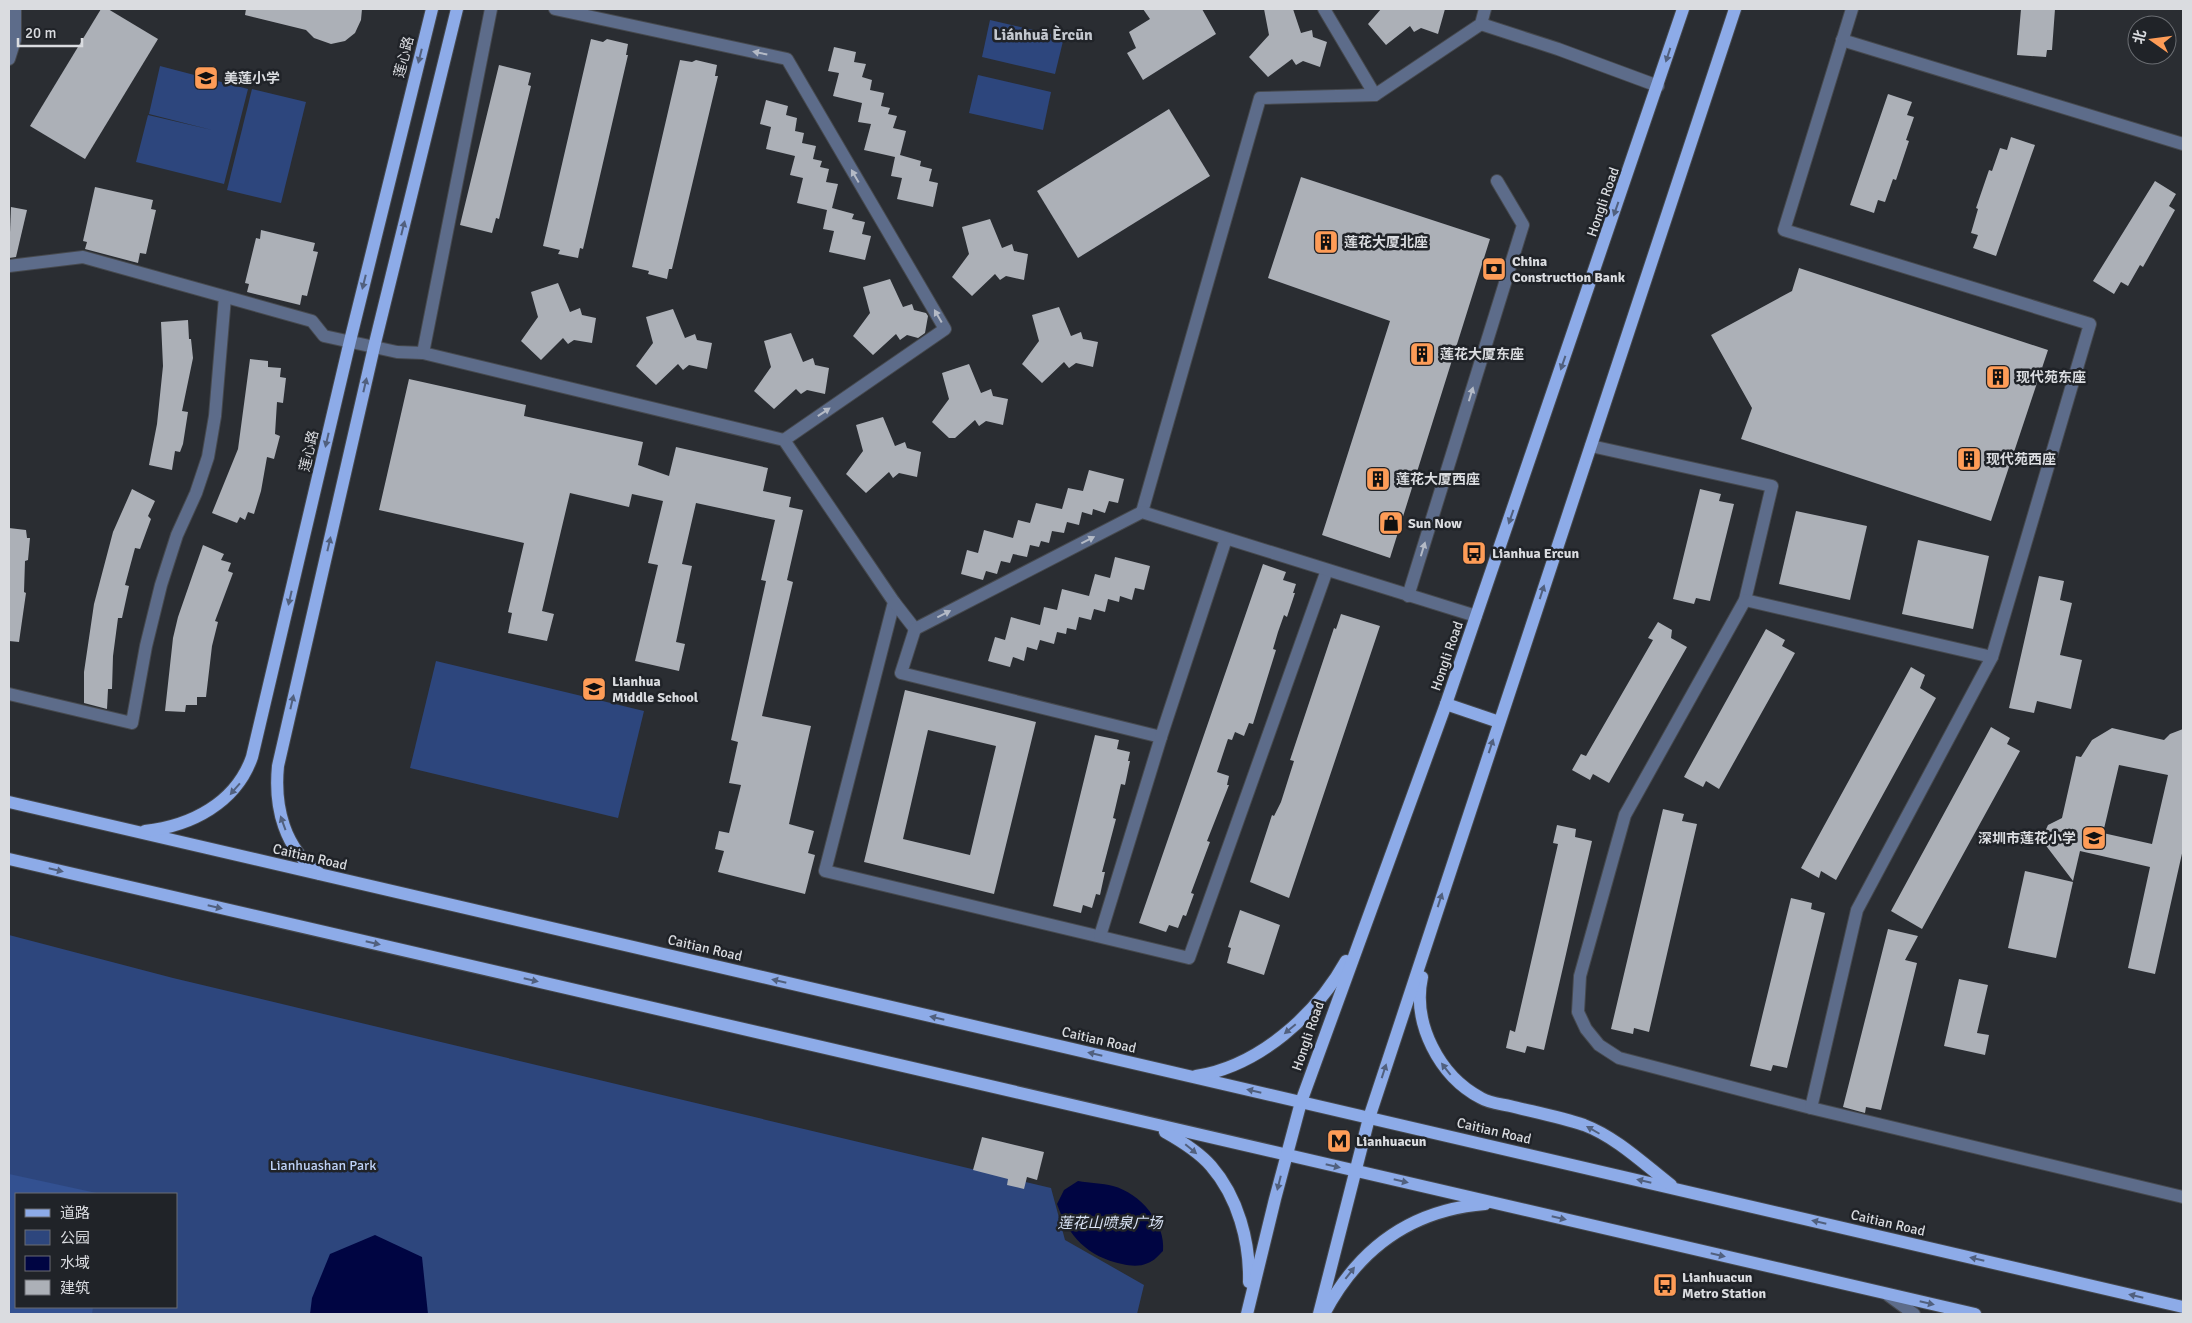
<svg xmlns="http://www.w3.org/2000/svg" width="2192" height="1323" font-family="Signika,'Noto Sans SC',sans-serif">
<style>
.green{fill:#2d467d;fill-rule:evenodd}
.forest{fill:#335191}
.water{fill:#000542}
.building{fill:#acb0b7;fill-rule:evenodd}
.lines{fill:none;stroke-linecap:round;stroke-linejoin:round}
.minor-casing{stroke:#46494e;stroke-width:14}
.major-casing{stroke:#46494e;stroke-width:14}
.minor{stroke:#5d6c8a;stroke-width:12}
.major{stroke:#8dabe8;stroke-width:12}
.oneway{fill:#b4bac6}
.oneway2{fill:#51607e}
.labels{text-anchor:middle;dominant-baseline:central;stroke-width:5;stroke-linejoin:round;paint-order:stroke}
.street-label{font-size:14px;fill:#dadce0;stroke:#202328}
.poi-label{font-size:14px;font-weight:bold;fill:#dadce0;stroke:#202328;text-anchor:start}
.park-label{font-size:14px;fill:#bfd2f8;stroke:#202328}
.water-label{font-size:15px;font-style:italic;fill:#d8e2f5;stroke:#202328}
.quarter-label{font-size:16px;font-weight:bold;fill:#c3c7ce;stroke:#202328}
</style>
<rect width="100%" height="100%" fill="#2a2d32"/>
<g class="green">
<path d="M990 20 1064 37 1055 74 982 57Z"/>
<path d="M160 66 248 89 224 184 136 162 148 115 212 130 149 114Z"/>
<path d="M978 75 1051 92 1043 130 969 113Z"/>
<path d="M252 89 306 102 281 203 227 190Z"/>
<path d="M436 661 644 711 618 818 410 768Z"/>
<path d="M9 935 173 978 1051 1188 1065 1240 1144 1285 1137 1314H9ZM16 1194H176V1307H16Z"/>
</g>
<path class="forest" d="M9 1174 101 1194H16V1307H93L92 1314H9Z"/>
<g class="water">
<path d="M1078 1181C1090 1183 1102 1183 1113 1186 1140 1193 1166 1223 1163 1251 1159 1255 1154 1261 1148 1263 1139 1267 1131 1266 1122 1264 1088 1257 1068 1236 1057 1204L1064 1190Z"/>
<path d="M375 1235 422 1257 428 1314H310L312 1298 330 1254Z"/>
</g>
<g class="building">
<path d="M101 9H108L158 39 85 159 30 126Z"/>
<path d="M246 9H362L361 20 355 33 345 41 331 44 314 38 306 30 245 15Z"/>
<path d="M1143 9H1202L1216 34 1143 80 1127 53 1136 48 1129 32 1150 19Z"/>
<path d="M1264 9H1293L1301 33 1312 30 1313 37 1327 42 1320 67 1303 61 1296 65 1292 59 1268 77 1249 57 1269 35Z"/>
<path d="M1381 9H1445L1438 34 1421 28 1414 32 1410 26 1386 45 1368 24Z"/>
<path d="M2021 9H2055L2052 50H2047L2046 57 2017 55Z"/>
<path d="M591 39 603 42 607 39 628 44 626 55H628L583 249 580 248 578 258 558 254 560 250 543 246Z"/>
<path d="M834 47 856 52 854 62 866 64 862 77 872 80 870 90 884 93 881 106 890 108 888 114 897 116 893 128 906 131 900 155 921 161 920 166 932 169 929 181 938 183 933 207 897 199 902 178 891 176 895 157 864 150 871 124 858 122 862 103 833 96 839 73 828 71Z"/>
<path d="M680 60 692 62 696 60 717 65 715 76H718L672 269H669L667 279 648 274 649 271 632 267Z"/>
<path d="M499 65 531 73 528 85 531 86 506 190 499 219 496 218 492 233 460 225Z"/>
<path d="M1888 94 1912 102 1907 115 1914 117 1906 140 1909 141 1896 180 1893 179 1885 202 1878 200 1874 213 1850 205Z"/>
<path d="M766 100 788 106 786 115 797 118 795 131 804 133 802 143 816 146 813 159 822 161 820 167 829 169 826 182 838 184 832 208 854 214 852 219 865 222 862 234 871 236 865 260 829 252 834 231 823 229 827 210 797 203 803 178 790 175 795 156 766 149 771 127 760 124Z"/>
<path d="M1169 109 1210 176 1078 258 1037 191Z"/>
<path d="M2011 137 2035 145 1996 256 1973 248 1978 235 1971 233 1978 209 1976 208 1989 170 1992 171 2000 148 2007 150Z"/>
<path d="M1301 177 1490 239 1390 558 1322 535 1390 321 1268 278Z"/>
<path d="M2155 181 2176 194 2169 206 2175 210 2143 267 2140 265 2128 286 2121 282 2114 294 2093 281Z"/>
<path d="M95 187 153 200 151 209 156 210 146 254 140 253 138 263 85 249 87 242 83 241Z"/>
<path d="M11 207 27 210 16 257 9 258Z"/>
<path d="M990 219 1002 248 1012 244 1014 251 1028 254 1024 280 1006 276 1000 280 995 274 972 296 952 277 969 254 962 227Z"/>
<path d="M261 230 315 243 313 251 318 252 307 296 302 295 300 305 247 292 249 284 245 283 256 238 260 239Z"/>
<path d="M1799 268 2048 350 1991 521 1741 439 1752 408 1711 335 1792 291Z"/>
<path d="M890 279 903 307 912 304 914 310 926 313 928 316 925 333 918 338 907 335 900 340 896 334 873 355 853 336 870 313 863 287Z"/>
<path d="M558 283 570 312 580 308 582 315 596 318 592 343 574 340 568 344 563 338 541 360 521 341 538 317 531 292Z"/>
<path d="M1059 307 1071 336 1081 332 1083 339 1098 342 1093 367 1076 363 1069 368 1064 362 1042 383 1022 364 1039 341 1032 315Z"/>
<path d="M673 309 685 338 695 334 697 340 712 343 707 369 689 365 683 370 678 364 656 385 636 366 653 343 646 317Z"/>
<path d="M188 320 189 339H191L193 358 182 411 188 412 183 444 180 452 175 451 172 470 149 465 157 424 163 366 161 322Z"/>
<path d="M791 333 803 362 813 358 815 365 829 368 825 394 807 390 801 394 796 389 774 409 754 391 771 367 764 341Z"/>
<path d="M250 359 268 361V367L281 368 280 377 286 378 283 403 277 402 275 434 280 436 274 459 267 457 261 491 254 514 248 512 245 520 240 517 237 523 212 513 238 449Z"/>
<path d="M969 364 981 393 991 389 993 396 1008 399 1003 425 986 421 979 426 975 420 955 438H949L932 422 949 399 942 373Z"/>
<path d="M409 379 526 405 524 416 643 442 638 465 669 476 676 447 768 468 763 491 791 497 789 507 803 510 787 580 793 582 762 716 811 726 789 824 814 831 808 853 815 855 805 894 718 872 724 851 715 849 719 831 729 833 741 785 729 783 738 742 731 740 766 581 761 580 775 520 696 503 682 564 692 566 676 642 685 644 679 671 635 661 658 565 648 563 663 501 632 494 629 507 570 493 542 611 554 614 547 641 508 633 512 613 508 612 524 543 379 510Z"/>
<path d="M883 417 895 446 905 442 907 448 921 452 917 477 899 473 893 478 889 472 866 493 846 474 863 451 856 425Z"/>
<path d="M1089 470 1124 479 1118 503 1109 501 1105 513 1093 509 1092 515 1082 512 1079 525 1067 522 1064 533 1052 531 1049 543 1041 541 1039 547 1030 545 1027 557 1013 554 1010 563 1001 561 997 574 986 571 983 580 961 574 967 550 978 553 984 530 1013 538 1018 520 1030 523 1036 503 1062 509 1068 488 1083 491Z"/>
<path d="M132 489 155 501 148 516 151 519 140 549 135 548 125 585 129 586 122 618H118L113 656 112 689H108L107 709 84 703V672L94 604 113 532Z"/>
<path d="M1700 489 1721 494 1719 501 1734 504 1710 601 1696 598 1694 604 1673 599Z"/>
<path d="M1796 511 1867 526 1850 600 1779 584Z"/>
<path d="M9 528 26 530 27 538H30L28 560 25 561 24 592 26 593 19 642 9 641Z"/>
<path d="M1918 540 1989 556 1973 629 1902 614Z"/>
<path d="M203 545 224 554 221 560 231 563 228 571 233 573 215 621 218 622 212 646 206 697H197V705H186L185 712 165 711 173 638 178 617Z"/>
<path d="M1115 557 1150 566 1144 590 1135 588 1132 600 1120 596 1119 602 1108 599 1105 612 1094 609 1091 620 1079 617 1076 630 1067 628 1066 634 1057 632 1054 644 1040 640 1037 650 1027 647 1024 661 1013 657 1010 667 988 661 995 637 1005 640 1011 617 1040 625 1044 607 1057 610 1062 589 1089 596 1095 574 1110 578Z"/>
<path d="M1263 564 1286 572 1283 580 1296 584 1293 593H1295L1287 617 1284 615 1278 632 1273 649 1276 650 1253 724 1249 723 1244 736 1235 732 1232 740 1228 739 1217 772 1229 776 1227 785H1229L1207 841 1210 842 1191 893 1194 894 1186 916 1183 915 1178 928 1169 925 1166 932 1139 923Z"/>
<path d="M2039 576 2064 581 2060 600 2072 603 2060 655 2082 660 2071 709 2037 701 2034 713 2009 708Z"/>
<path d="M1341 614 1380 626 1289 898 1250 882 1272 815 1274 816 1281 802 1294 761 1290 760 1334 628 1336 629Z"/>
<path d="M1658 622 1672 630 1671 638 1687 647 1609 783 1593 774 1590 780 1572 770 1581 754 1586 756 1653 640 1648 638Z"/>
<path d="M1766 629 1785 640 1782 646 1795 653 1719 789 1706 781 1703 787 1684 777Z"/>
<path d="M1911 667 1925 675 1920 688 1936 698 1836 880 1821 871 1819 878 1801 868Z"/>
<path d="M905 690 1036 722 994 894 864 862ZM928 730 996 746 970 855 903 839Z"/>
<path d="M1991 727 2010 738 2007 744 2020 751 1922 929 1891 911Z"/>
<path d="M2112 728 2164 740 2170 734 2183 729V849L2155 974 2128 968 2150 867 2080 851 2073 881 2044 843 2043 836 2048 825 2062 818 2076 756 2081 757 2092 740ZM2119 765 2168 775 2152 844 2103 833Z"/>
<path d="M1095 735 1119 740 1117 749 1130 752 1128 761H1130L1125 785 1121 784 1113 818 1116 819 1102 872H1105L1100 895 1096 894 1092 908 1083 905 1081 913 1053 906Z"/>
<path d="M1663 809 1684 814 1682 821 1697 824 1649 1032 1634 1028 1633 1034 1611 1029Z"/>
<path d="M1557 825 1576 829 1575 837 1592 841 1544 1050 1527 1046 1525 1053 1506 1048 1510 1030 1515 1032 1558 844 1553 843Z"/>
<path d="M2025 871 2073 882 2056 958 2008 948Z"/>
<path d="M1791 898 1812 903 1811 909 1825 913 1787 1068 1773 1065 1771 1071 1750 1066Z"/>
<path d="M1240 910 1280 925 1264 975 1227 963 1231 948 1228 947Z"/>
<path d="M1888 929 1918 936 1905 960 1917 963 1881 1110 1866 1107 1865 1113 1843 1107Z"/>
<path d="M1959 979 1988 985 1977 1033 1989 1035 1985 1055 1944 1046Z"/>
<path d="M982 1137 1044 1152 1037 1180 1027 1177 1024 1189 1007 1185 1008 1179 973 1170Z"/>
</g>
<g class="lines">
<defs>
<g id="minor">
<path d="M555 9 787 59 945 329 784 440"/>
<path d="M1324 9 1375 95 1481 24 1485 9"/>
<path d="M1481 24 1558 49 1658 86"/>
<path d="M1842 40 2183 144"/>
<path d="M9 59 15 40V9"/>
<path d="M9 266 83 257 312 321 324 336 397 352 423 353 784 440 894 602 825 871 1189 958 1327 570"/>
<path d="M423 353 491 9"/>
<path d="M1591 446 1772 486 1745 600 1625 815 1580 976 1578 1012 1586 1029 1599 1045 1619 1058 1811 1108 2183 1197"/>
<path d="M1142 512 1260 98 1375 95 1339 96"/>
<path d="M1408 596 1523 225 1497 181"/>
<path d="M1745 600 1992 657"/>
<path d="M894 602 915 629 1142 512 1476 616"/>
<path d="M915 629 901 673 1161 737"/>
<path d="M9 694 132 723 146 646 161 585 177 535 196 493 208 457 215 416 225 297"/>
<path d="M1100 936 1161 737 1226 539"/>
<path d="M1811 1108 1857 910 1992 657 2090 324 1784 230 1852 9"/>
<path d="M1888 1295 1914 1314"/>
</g>
<g id="major">
<path d="M1446 704 1499 722"/>
<path d="M9 802 2183 1307"/>
<path d="M145 831C191 826 236 803 252 757L350 341 432 9"/>
<path d="M9 859 1975 1314"/>
<path d="M320 874C284 849 274 807 278 766L374 347 457 9"/>
<path d="M1422 977C1412 1023 1439 1076 1481 1098 1489 1103 1501 1104 1510 1106 1534 1112 1560 1117 1584 1125 1616 1137 1644 1164 1671 1185"/>
<path d="M1196 1076C1259 1066 1316 1015 1346 961"/>
<path d="M1165 1132C1181 1141 1199 1152 1211 1166 1238 1197 1250 1242 1249 1282"/>
<path d="M1247 1314 1275 1199 1301 1102 1446 704 1683 9"/>
<path d="M1319 1314 1369 1118 1735 9"/>
<path d="M1324 1314C1358 1249 1410 1210 1485 1204"/>
</g>
</defs>
<use href="#minor" class="minor-casing"/>
<use href="#major" class="major-casing"/>
<use href="#minor" class="minor"/>
<use href="#major" class="major"/>
</g>
<defs><path id="oneway-solid" d="M-6-.8H1V-3.2L6.5 0L1 3.2V.8H-6Z" transform="scale(1.25)"/></defs>
<g class="oneway">
<use href="#oneway-solid" transform="translate(760 53) rotate(-168)"/>
<use href="#oneway-solid" transform="translate(855 176) rotate(-120)"/>
<use href="#oneway-solid" transform="translate(938 316) rotate(-120)"/>
<use href="#oneway-solid" transform="translate(1471 394) rotate(-73)"/>
<use href="#oneway-solid" transform="translate(824 412) rotate(-34)"/>
<use href="#oneway-solid" transform="translate(1088 540) rotate(-27)"/>
<use href="#oneway-solid" transform="translate(1423 549) rotate(-73)"/>
<use href="#oneway-solid" transform="translate(944 614) rotate(-27)"/>
</g>
<g class="oneway2">
<use href="#oneway-solid" transform="translate(1668 55) rotate(108)"/>
<use href="#oneway-solid" transform="translate(420 56) rotate(104)"/>
<use href="#oneway-solid" transform="translate(1616 209) rotate(109)"/>
<use href="#oneway-solid" transform="translate(403 228) rotate(-76)"/>
<use href="#oneway-solid" transform="translate(364 282) rotate(104)"/>
<use href="#oneway-solid" transform="translate(1563 363) rotate(109)"/>
<use href="#oneway-solid" transform="translate(365 385) rotate(-77)"/>
<use href="#oneway-solid" transform="translate(327 440) rotate(103)"/>
<use href="#oneway-solid" transform="translate(1511 517) rotate(109)"/>
<use href="#oneway-solid" transform="translate(329 544) rotate(-77)"/>
<use href="#oneway-solid" transform="translate(1542 592) rotate(-72)"/>
<use href="#oneway-solid" transform="translate(290 598) rotate(103)"/>
<use href="#oneway-solid" transform="translate(292 702) rotate(-77)"/>
<use href="#oneway-solid" transform="translate(1491 746) rotate(-72)"/>
<use href="#oneway-solid" transform="translate(235 789) rotate(131)"/>
<use href="#oneway-solid" transform="translate(283 823) rotate(-110)"/>
<use href="#oneway-solid" transform="translate(56 870) rotate(13)"/>
<use href="#oneway-solid" transform="translate(1440 900) rotate(-72)"/>
<use href="#oneway-solid" transform="translate(215 907) rotate(13)"/>
<use href="#oneway-solid" transform="translate(373 943) rotate(13)"/>
<use href="#oneway-solid" transform="translate(531 980) rotate(13)"/>
<use href="#oneway-solid" transform="translate(779 981) rotate(-167)"/>
<use href="#oneway-solid" transform="translate(937 1018) rotate(-167)"/>
<use href="#oneway-solid" transform="translate(1290 1029) rotate(140)"/>
<use href="#oneway-solid" transform="translate(1095 1054) rotate(-167)"/>
<use href="#oneway-solid" transform="translate(1446 1069) rotate(-128)"/>
<use href="#oneway-solid" transform="translate(1384 1071) rotate(-72)"/>
<use href="#oneway-solid" transform="translate(1254 1091) rotate(-167)"/>
<use href="#oneway-solid" transform="translate(1593 1130) rotate(-150)"/>
<use href="#oneway-solid" transform="translate(1191 1149) rotate(40)"/>
<use href="#oneway-solid" transform="translate(1333 1166) rotate(13)"/>
<use href="#oneway-solid" transform="translate(1401 1181) rotate(13)"/>
<use href="#oneway-solid" transform="translate(1644 1181) rotate(-167)"/>
<use href="#oneway-solid" transform="translate(1279 1183) rotate(104)"/>
<use href="#oneway-solid" transform="translate(1559 1218) rotate(13)"/>
<use href="#oneway-solid" transform="translate(1819 1222) rotate(-167)"/>
<use href="#oneway-solid" transform="translate(1718 1255) rotate(13)"/>
<use href="#oneway-solid" transform="translate(1977 1259) rotate(-167)"/>
<use href="#oneway-solid" transform="translate(1350 1273) rotate(-52)"/>
<use href="#oneway-solid" transform="translate(2136 1296) rotate(-167)"/>
<use href="#oneway-solid" transform="translate(1927 1303) rotate(13)"/>
</g>
<defs>
<symbol id="school-square" viewBox="-11 -11 22 22"><rect x="-9" y="-9" width="18" height="18" rx="4" fill="#fe9c57" stroke="#202328"/><path d="M0-5L7-2L0 1L-7-2ZM-4 1L0 2.5L4 1V4Q0 6-4 4Z" fill="#111"/></symbol>
<symbol id="building-square" viewBox="-11 -11 22 22"><rect x="-9" y="-9" width="18" height="18" rx="4" fill="#fe9c57" stroke="#202328"/><path d="M-4-6H4V6H1V3H-1V6H-4ZM-2.5-4.3h1.7v1.8h-1.7ZM.8-4.3h1.7v1.8H.8ZM-2.5-1h1.7V.8h-1.7ZM.8-1h1.7V.8H.8Z" fill="#111"/></symbol>
<symbol id="bank-square" viewBox="-11 -11 22 22"><rect x="-9" y="-9" width="18" height="18" rx="4" fill="#fe9c57" stroke="#202328"/><path d="M-6-4H6V4H-6ZM0-2.3a2.3 2.3 0 1 0 0 4.6a2.3 2.3 0 1 0 0-4.6Z" fill="#111"/></symbol>
<symbol id="shop-square" viewBox="-11 -11 22 22"><rect x="-9" y="-9" width="18" height="18" rx="4" fill="#fe9c57" stroke="#202328"/><path d="M-5-2.5h2.3a2.7 3.5 0 0 1 5.4 0H5L5.5 6h-11ZM-1.5-2.5h3a1.5 2.3 0 0 0-3 0Z" fill="#111"/></symbol>
<symbol id="bus-square" viewBox="-11 -11 22 22"><rect x="-9" y="-9" width="18" height="18" rx="4" fill="#fe9c57" stroke="#202328"/><path d="M-5-6H5V4H4V6H2V4H-2V6H-4V4H-5ZM-3.5-4V0h7V-4ZM-3.5 1.2v1.5H-2V1.2ZM2 1.2v1.5H3.5V1.2Z" fill="#111"/></symbol>
<symbol id="metro-square" viewBox="-11 -11 22 22"><rect x="-9" y="-9" width="18" height="18" rx="4" fill="#fe9c57" stroke="#202328"/><path d="M-5.5 5V-5H-3L0 0L3-5H5.5V5H3V-.5L0 4L-3-.5V5Z" fill="#111"/></symbol>
</defs>
<g fill-rule="evenodd">
<use href="#school-square" x="192" y="64" width="28" height="28"/>
<use href="#building-square" x="1312" y="228" width="28" height="28"/>
<use href="#bank-square" x="1480" y="255" width="28" height="28"/>
<use href="#building-square" x="1408" y="340" width="28" height="28"/>
<use href="#building-square" x="1984" y="363" width="28" height="28"/>
<use href="#building-square" x="1955" y="445" width="28" height="28"/>
<use href="#building-square" x="1364" y="465" width="28" height="28"/>
<use href="#shop-square" x="1377" y="509" width="28" height="28"/>
<use href="#bus-square" x="1460" y="539" width="28" height="28"/>
<use href="#school-square" x="580" y="675" width="28" height="28"/>
<use href="#school-square" x="2080" y="824" width="28" height="28"/>
<use href="#metro-square" x="1325" y="1127" width="28" height="28"/>
<use href="#bus-square" x="1651" y="1271" width="28" height="28"/>
</g>
<g class="labels">
<g class="street-label">
<text transform="translate(404 57) rotate(-76)">莲心路</text>
<text transform="translate(1603 202) rotate(-71)">Hongli Road</text>
<text transform="translate(309 451) rotate(-77)">莲心路</text>
<text transform="translate(1447 656) rotate(-71)">Hongli Road</text>
<text transform="translate(310 857) rotate(13)">Caitian Road</text>
<text transform="translate(705 948) rotate(13)">Caitian Road</text>
<text transform="translate(1308 1036) rotate(-71)">Hongli Road</text>
<text transform="translate(1099 1040) rotate(13)">Caitian Road</text>
<text transform="translate(1494 1131) rotate(13)">Caitian Road</text>
<text transform="translate(1888 1223) rotate(13)">Caitian Road</text>
</g>
<g class="poi-label">
<text x="224" y="78">美莲小学</text>
<text x="1344" y="242">莲花大厦北座</text>
<text x="1512" y="261">China<tspan x="1512" dy="16">Construction Bank</tspan></text>
<text x="1440" y="354">莲花大厦东座</text>
<text x="2016" y="377">现代苑东座</text>
<text x="1986" y="459">现代苑西座</text>
<text x="1396" y="479">莲花大厦西座</text>
<text x="1408" y="523">Sun Now</text>
<text x="1492" y="553">Lianhua Ercun</text>
<text x="612" y="681">Lianhua<tspan x="612" dy="16">Middle School</tspan></text>
<text x="2076" y="838" text-anchor="end">深圳市莲花小学</text>
<text x="1356" y="1141">Lianhuacun</text>
<text x="1682" y="1277">Lianhuacun<tspan x="1682" dy="16">Metro Station</tspan></text>
</g>
<g class="park-label">
<text x="323" y="1165">Lianhuashan Park</text>
</g>
<g class="water-label">
<text x="1110" y="1223">莲花山喷泉广场</text>
</g>
<g class="quarter-label">
<text x="1043" y="35">Liánhuā Èrcūn</text>
</g>
</g>
<rect width="2192" height="1323" fill="none" stroke="#dadce0" stroke-width="20"/>
<rect x="15" y="1193" width="162" height="115" fill="#202328" stroke="#6a6d72"/>
<rect x="25" y="1209" width="25" height="8" fill="#8dabe8" stroke="#6a6d72"/>
<text x="60" y="1218" font-size="15" fill="#dadce0">道路</text>
<rect x="25" y="1230" width="25" height="15" fill="#2d467d" stroke="#6a6d72"/>
<text x="60" y="1243" font-size="15" fill="#dadce0">公园</text>
<rect x="25" y="1256" width="25" height="15" fill="#000542" stroke="#6a6d72"/>
<text x="60" y="1268" font-size="15" fill="#dadce0">水域</text>
<rect x="25" y="1280" width="25" height="15" fill="#acb0b7" stroke="#6a6d72"/>
<text x="60" y="1293" font-size="15" fill="#dadce0">建筑</text>
<g transform="translate(2152 40) rotate(284)"><circle r="24" fill="#202328" stroke="#6a6d72"/>
<path d="M0-4L9 19L0 12L-9 19Z" fill="#fe9c57"/>
<text y="-8" font-size="14" font-weight="bold" text-anchor="middle" fill="#dadce0">北</text>
</g>
<path d="M18 38v8h64v-8" fill="none" stroke="#dadce0" stroke-width="2.5"/>
<text x="25" y="38" font-size="15" fill="#dadce0" stroke="#202328" stroke-width="4" paint-order="stroke">20 m</text>
</svg>
